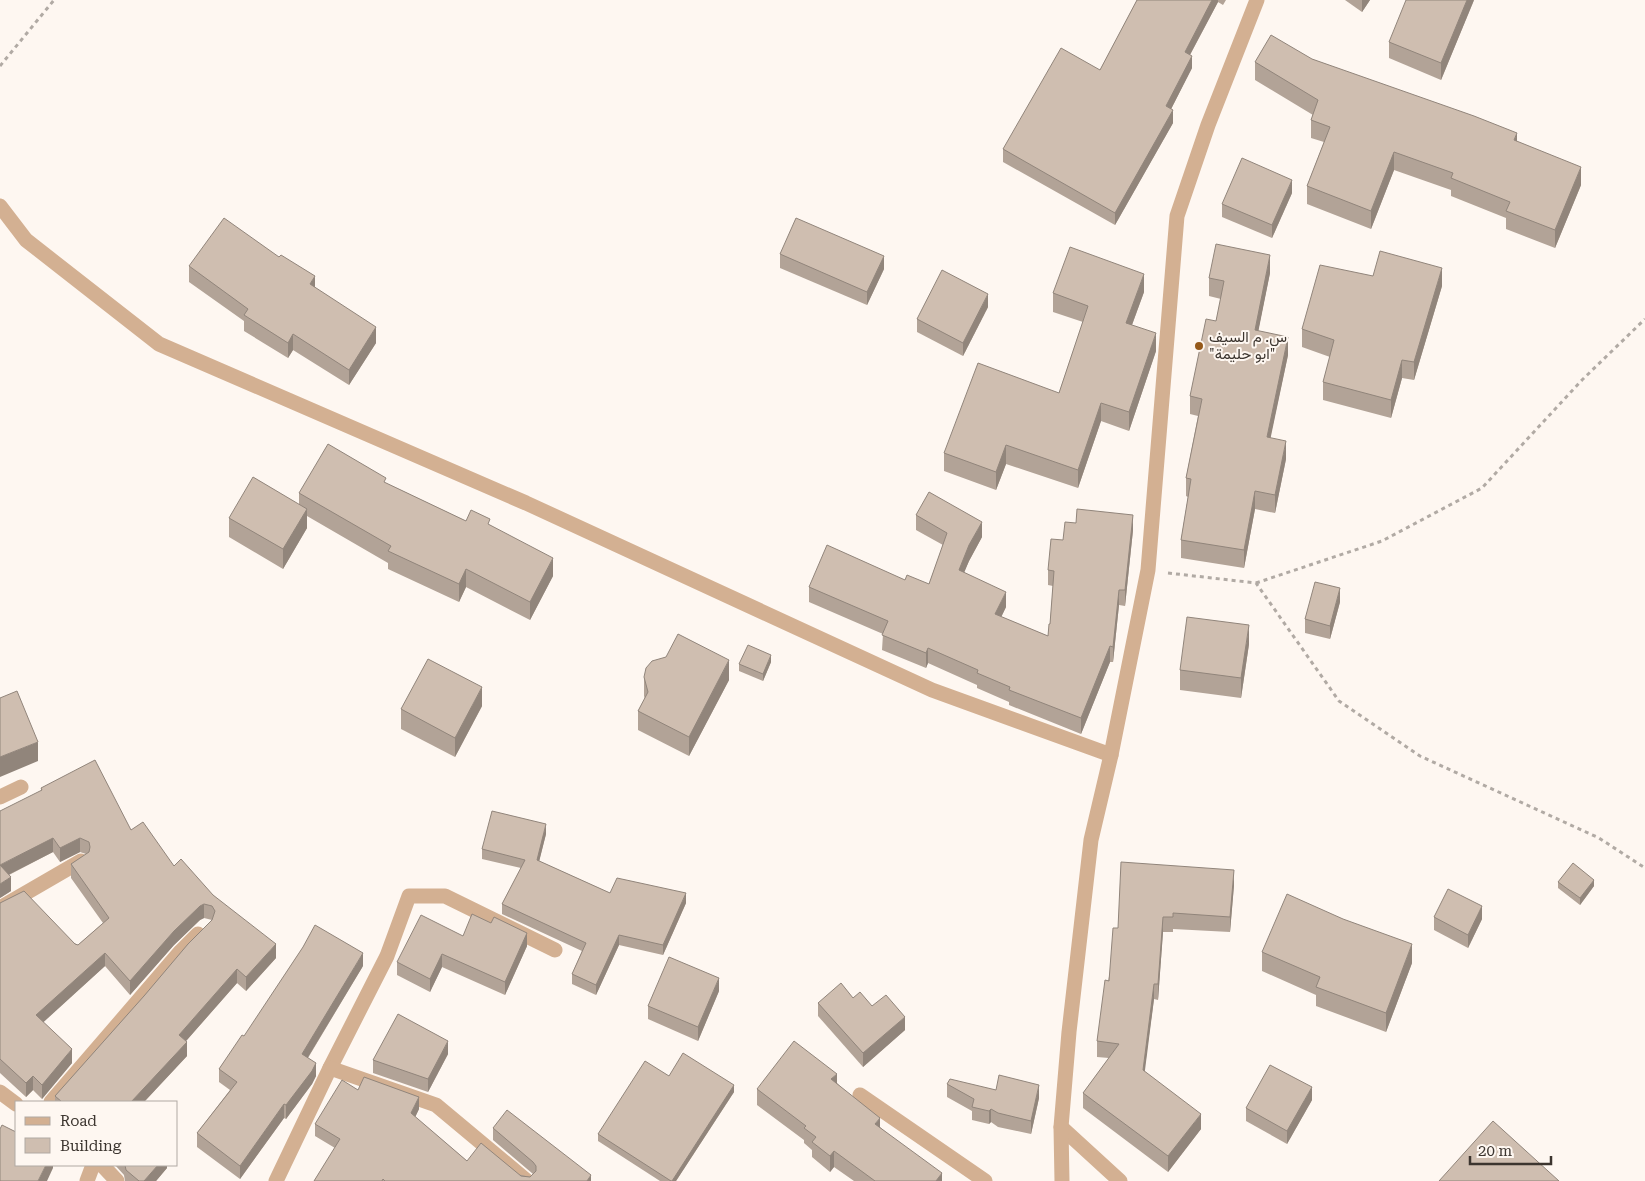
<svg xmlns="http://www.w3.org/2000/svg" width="1645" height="1181" font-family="'Roboto Serif',Vazirmatn,serif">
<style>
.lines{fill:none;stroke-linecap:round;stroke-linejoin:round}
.path{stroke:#b1aaa4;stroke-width:3;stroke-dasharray:4 4;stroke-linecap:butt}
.minor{stroke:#d3b092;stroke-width:15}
.tertiary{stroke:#d3b092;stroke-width:15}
.wall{fill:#b2a397}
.shaded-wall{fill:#91857b}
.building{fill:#cfbeb0;stroke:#91857b}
.poi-dot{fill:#95591a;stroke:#fef7f1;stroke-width:2}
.labels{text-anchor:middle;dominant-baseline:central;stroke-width:4;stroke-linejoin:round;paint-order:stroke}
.poi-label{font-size:15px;fill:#3c352f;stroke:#fef7f1;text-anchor:start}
</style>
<rect width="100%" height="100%" fill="#fef7f1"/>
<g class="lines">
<g class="path">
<path d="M0 66 54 0"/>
<path d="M1168 573 1256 583 1339 701 1420 756 1599 838 1645 868"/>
<path d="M1256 583 1382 541 1482 488 1582 380 1645 319"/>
</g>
<g class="minor">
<path d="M0 206 26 240 159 344 526 503 932 690 1111 755"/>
<path d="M0 797 21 787"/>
<path d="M0 908 81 861"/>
<path d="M330 1068 387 956 409 896H445L555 950"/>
<path d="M0 1092 16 1104"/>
<path d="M860 1095 985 1181"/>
<path d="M51 1102 181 951 198 934"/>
<path d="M1061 1127 1120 1181"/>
<path d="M102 1165 117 1181"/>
<path d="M87 1181 93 1165"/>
<path d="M276 1181 330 1068 436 1105 527 1181"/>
</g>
<path class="tertiary" d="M1062 1181 1061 1127 1069 1032 1091 840 1111 755 1148 570 1177 216 1208 125 1257 0"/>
</g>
<g class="wall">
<path d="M1137 0H1226L1223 5 1218 2 1190 55 1192 68 1171 109 1173 123 1115 225 1003 162V149L1100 70Z"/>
<path d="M1345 0H1370L1362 12Z"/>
<path d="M1474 0 1441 80 1389 58V42Z"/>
<path d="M1312 59 1517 142 1581 185 1555 248 1506 229V218L1451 196V190L1394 170 1371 229 1307 204V186L1324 142 1311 138V120L1313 115 1255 80V62Z"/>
<path d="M1292 193 1272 238 1222 217V204Z"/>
<path d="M780 254 884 269 867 305 780 268Z"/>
<path d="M189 266 315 288 376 343 349 385 293 350 288 358 244 331V321L189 282Z"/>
<path d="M1270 273 1258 331 1288 355 1270 438 1286 459 1275 513 1255 509 1244 568 1181 558V540L1188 497 1186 496V478L1198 416 1190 414V396L1216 321 1221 299 1209 296V278Z"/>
<path d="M1373 276 1442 286 1414 380 1402 378 1391 418 1323 400V382L1330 357 1302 347V329Z"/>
<path d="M1144 292 1132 325 1156 351 1129 431 1101 421 1078 488 1006 464 996 490 944 471V453L1059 393 1083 322 1053 312V293Z"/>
<path d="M988 307 963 356 917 332V319Z"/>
<path d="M386 483 466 521 490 525 553 576 530 620 466 587 459 602 388 569V563L307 516V528L283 569 229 537V518L299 504V493Z"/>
<path d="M916 515 982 537 969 561 964 572 1006 607 1001 617 1048 636 1050 624 1053 586 1048 585V570L1063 540 1133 530 1125 606 1119 605 1113 662H1110L1081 734 1009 705V702L977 688V685L928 663 926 668 882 650 883 634 809 602V587L905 580 929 584 943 545 916 530Z"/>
<path d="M1340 602 1330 639 1305 633V619Z"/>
<path d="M1249 644 1241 698 1180 690V670Z"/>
<path d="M771 662 763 681 739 671V664Z"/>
<path d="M644 677 729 680 689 756 638 730V711L645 699 644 696Z"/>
<path d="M482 706 455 757 401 729V709Z"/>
<path d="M41 788 131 830 174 866 213 895 276 958 246 991 237 983 186 1041 187 1056 144 1102H55V1096L212 920 204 918 200 920 174 945 130 995 105 966 43 1022 72 1063 42 1099 33 1090 26 1097 0 1073V903L78 945 103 923 71 878V864L86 854 80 852 60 862 53 852 9 875 11 891 0 898 41 790Z"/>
<path d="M546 834 539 861 610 893 686 903 663 955 619 945 596 995 572 984V974L582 951 502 914V904L521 868 482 859V849Z"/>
<path d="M1558 882 1594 886 1580 905 1558 888Z"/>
<path d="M1234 885 1230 932 1173 929V932H1163L1158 1000 1154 999 1144 1072 1201 1129 1168 1172 1083 1108V1093L1109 1058 1097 1057V1041L1118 928Z"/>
<path d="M1434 917 1482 919 1468 948 1434 930Z"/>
<path d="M463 936 527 946 505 995 442 967 430 992 397 975V962Z"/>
<path d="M1262 952 1412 963 1386 1032 1316 1006V995L1262 971Z"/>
<path d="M363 966 308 1058 316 1076 312 1084 286 1119 284 1118 240 1179 197 1147V1133L230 1090 219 1082V1069L244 1036Z"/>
<path d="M719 991 698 1041 648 1019V1006Z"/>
<path d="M853 998 872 1006 905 1030 863 1067 818 1016V1003Z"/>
<path d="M448 1054 428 1092 373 1073V1060Z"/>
<path d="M669 1076 734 1092 676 1181H660L598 1141V1134Z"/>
<path d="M837 1083 880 1127 942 1181H854L834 1167 830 1172 812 1157V1150L804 1143V1140L757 1105V1089Z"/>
<path d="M947 1084 996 1090 1039 1098 1031 1134 998 1127 991 1122 989 1124 972 1120V1111L947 1097Z"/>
<path d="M358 1090 419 1109 415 1117 467 1161 530 1177 533 1174 493 1140V1128L591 1181H314L335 1148 315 1136V1124Z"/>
<path d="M1312 1100 1287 1144 1246 1121V1108Z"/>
<path d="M115 1165H167V1168L156 1181H125L124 1175Z"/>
</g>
<g class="shaded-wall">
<path d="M1212 0H1218V2L1185 64V52Z"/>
<path d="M1362 0H1370L1362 12Z"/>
<path d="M1467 0H1474L1441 80V63Z"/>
<path d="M1192 56V68L1166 119V106Z"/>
<path d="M1173 110V123L1115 225V213Z"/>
<path d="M1517 133V151L1514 140Z"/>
<path d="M1394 152V170L1371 229V211Z"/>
<path d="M1581 167V185L1555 248V230Z"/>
<path d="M1292 180V193L1272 238V225Z"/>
<path d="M1270 255V273L1255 348V330Z"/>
<path d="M884 256V269L867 305V292Z"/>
<path d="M1442 268V286L1414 380V362Z"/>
<path d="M1144 274V292L1126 341V323Z"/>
<path d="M315 276V291L310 284Z"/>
<path d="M988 294V307L963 356V343Z"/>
<path d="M376 327V343L349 385V370Z"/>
<path d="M1156 333V351L1129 431V412Z"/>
<path d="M293 334V350L288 358V343Z"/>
<path d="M1288 337V355L1267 455V437Z"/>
<path d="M1402 360V378L1391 418V400Z"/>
<path d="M1101 403V421L1078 488V470Z"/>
<path d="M1286 441V459L1275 513V495Z"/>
<path d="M1006 445V464L996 490V472Z"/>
<path d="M1255 491V509L1244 568V550Z"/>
<path d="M307 509V528L283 569V549Z"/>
<path d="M1133 515V530L1125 606V590Z"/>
<path d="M982 522V537L969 561 959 585V570L969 545Z"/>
<path d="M553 558V576L530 620V602Z"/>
<path d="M466 569V587L459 602V584Z"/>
<path d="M1340 588V602L1330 639V626Z"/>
<path d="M1119 590V605L1113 662V647Z"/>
<path d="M1006 592V607L995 630V614Z"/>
<path d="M1249 625V644L1241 698V678Z"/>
<path d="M1110 646V662L1081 734V718Z"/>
<path d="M928 648V663L926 668V653Z"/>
<path d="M771 655V662L763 681V674Z"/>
<path d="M729 660V680L689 756V737Z"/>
<path d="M482 687V706L455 757V738Z"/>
<path d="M38 742V761L0 777V757Z"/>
<path d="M546 824V834L537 870V860Z"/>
<path d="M53 838V852L0 879V865Z"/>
<path d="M80 838V852L60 862V848Z"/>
<path d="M1234 870V885L1230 932V917Z"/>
<path d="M11 877V891L0 898V884Z"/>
<path d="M1594 880V886L1580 905V898Z"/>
<path d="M686 893V903L663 955V945Z"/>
<path d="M204 904V918L200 920 174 945 130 995V981L174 931 200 906Z"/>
<path d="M1482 906V919L1468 948V935Z"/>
<path d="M1163 917V932L1158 1000V984Z"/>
<path d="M527 933V946L505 995V982Z"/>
<path d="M619 935V945L596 995V985Z"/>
<path d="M276 944V958L246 991V977Z"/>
<path d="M1412 944V963L1386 1032V1013Z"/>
<path d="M105 953V966L36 1029V1015Z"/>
<path d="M363 953V966L302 1067V1054Z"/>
<path d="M442 954V967L430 992V979Z"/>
<path d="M237 969V983L179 1049V1035Z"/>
<path d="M719 978V991L698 1041V1027Z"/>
<path d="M1154 984V999L1143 1086V1070Z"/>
<path d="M905 1017V1030L863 1067V1053Z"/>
<path d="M448 1041V1054L428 1092V1079Z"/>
<path d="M187 1042V1056L144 1102H131Z"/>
<path d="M72 1049V1063L42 1099V1085Z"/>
<path d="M316 1063V1076L312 1084 286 1119V1105Z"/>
<path d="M837 1074V1089L831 1079Z"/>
<path d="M33 1076V1090L26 1097V1083Z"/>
<path d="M734 1085V1092L676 1181H672Z"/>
<path d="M1039 1085V1098L1031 1134V1121Z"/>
<path d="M1312 1087V1100L1287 1144V1131Z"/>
<path d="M419 1097V1109L411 1126V1113Z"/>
<path d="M284 1104V1118L240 1179V1166Z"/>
<path d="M991 1109V1122L989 1124V1111Z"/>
<path d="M1201 1114V1129L1168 1172V1156Z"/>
<path d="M880 1118V1133L875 1124Z"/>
<path d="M834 1151V1167L830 1172V1156Z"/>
<path d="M46 1165H53V1168L47 1181H38Z"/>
<path d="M158 1165H167V1168L156 1181H144Z"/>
<path d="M942 1173V1181H936Z"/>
<path d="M591 1175V1181H587Z"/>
</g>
<g class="building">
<path d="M1137 0H1212L1185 52 1192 56 1166 106 1173 110 1115 213 1003 149 1061 48 1100 70Z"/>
<path d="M1406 0H1467L1441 63 1389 42Z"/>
<path d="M1271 35 1312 59 1474 116 1517 133 1514 140 1581 167 1555 230 1506 211 1510 202 1451 178 1453 173 1394 152 1371 211 1307 186 1330 127 1311 120 1318 100 1255 62Z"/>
<path d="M1242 158 1292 180 1272 225 1222 204Z"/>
<path d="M224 218 279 257 281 255 315 276 310 284 376 327 349 370 293 334 288 343 244 315 248 309 189 266Z"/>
<path d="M796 218 884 256 867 292 780 254Z"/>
<path d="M1216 244 1270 255 1255 330 1288 337 1267 437 1286 441 1275 495 1255 491 1244 550 1181 540 1191 479 1186 478 1202 399 1190 396 1206 319 1216 321 1224 281 1209 278Z"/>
<path d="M1070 247 1144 274 1126 323 1156 333 1129 412 1101 403 1078 470 1006 445 996 472 944 453 978 363 1059 393 1088 306 1053 293Z"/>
<path d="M1380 251 1442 268 1414 362 1402 360 1391 400 1323 382 1334 340 1302 329 1320 265 1373 276Z"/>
<path d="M942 270 988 294 963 343 917 319Z"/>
<path d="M328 444 386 478 384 482 466 521 471 510 490 519 488 524 553 558 530 602 466 569 459 584 388 551 391 546 299 493Z"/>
<path d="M253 477 307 509 283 549 229 518Z"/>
<path d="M929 492 982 522 969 545 959 570 1006 592 995 614 1048 636 1049 624H1050L1054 571 1048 570 1051 539 1063 540 1065 522 1076 523 1077 509 1133 515 1125 590H1119L1113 647 1110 646 1081 718 1009 690 1010 687 977 673 978 670 928 648 926 653 882 635 888 621 809 587 827 545 905 580 907 575 929 584 947 533 916 515Z"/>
<path d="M1315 582 1340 588 1330 626 1305 619Z"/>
<path d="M1187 617 1249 625 1241 678 1180 670Z"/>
<path d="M678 634 729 660 689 737 638 711 648 692 644 677 646 668 652 661 666 657Z"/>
<path d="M748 645 771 655 763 674 739 664Z"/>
<path d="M428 659 482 687 455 738 401 709Z"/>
<path d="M17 691 38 742 0 757V698Z"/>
<path d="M95 760 131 830 143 822 174 866 181 859 213 895 276 944 246 977 237 969 179 1035 187 1042 131 1102H62L55 1096 144 996 188 944 212 920 215 911 212 906 204 904 200 906 174 931 130 981 105 953 36 1015 72 1049 42 1085 33 1076 26 1083 0 1059V903L24 891 75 944 78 945 109 918 71 864 89 852 90 847 89 842 80 838 60 848 53 838 0 865V811L42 790 41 788Z"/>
<path d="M492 811 546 824 537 860 610 893 617 878 686 893 663 945 619 935 596 985 572 974 586 943 502 904 525 860 482 849Z"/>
<path d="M1121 862 1234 870 1230 917 1173 913V917H1163L1158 984H1154L1143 1070 1201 1114 1168 1156 1083 1093 1119 1044 1097 1041 1105 980 1109 981 1113 928H1118Z"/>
<path d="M1573 863 1594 880 1580 898 1558 882Z"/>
<path d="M0 865 11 877 0 884Z"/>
<path d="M1448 889 1482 906 1468 935 1434 917Z"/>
<path d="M1287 894 1343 919 1412 944 1386 1013 1316 987 1320 977 1262 952Z"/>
<path d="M472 914 491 923 494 917 527 933 505 982 442 954 430 979 397 962 421 915 463 936Z"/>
<path d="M315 925 363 953 302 1054 316 1063 312 1071 286 1105 284 1104 240 1166 197 1133 237 1082 219 1069 242 1035 244 1036 303 947Z"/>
<path d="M669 957 719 978 698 1027 648 1006Z"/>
<path d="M841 983 853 998 860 992 872 1006 886 995 905 1017 863 1053 818 1003Z"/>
<path d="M398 1014 448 1041 428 1079 373 1060Z"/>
<path d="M794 1041 837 1074 831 1079 880 1118 875 1124 942 1173 936 1181H875L834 1151 830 1156 812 1142 816 1137 804 1128 806 1126 757 1089Z"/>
<path d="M683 1053 734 1085 672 1181H671L598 1134 645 1061 669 1076Z"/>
<path d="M1270 1065 1312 1087 1287 1131 1246 1108Z"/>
<path d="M999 1075 1039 1085 1031 1121 998 1113 991 1109 989 1111 972 1107 974 1099 947 1084 950 1079 996 1090Z"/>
<path d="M364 1077 419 1097 411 1113 467 1161 481 1143 521 1176 530 1177 536 1171V1166L533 1162 493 1128 507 1110 591 1175 587 1181H385L383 1179 382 1181H314L340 1139 315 1124 342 1080 358 1090Z"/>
<path d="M1493 1121 1559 1181H1439Z"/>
<path d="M2 1125 16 1132V1165H46L38 1181H0V1129Z"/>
<path d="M125 1165H158L144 1181H139L126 1170Z"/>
</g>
<circle class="poi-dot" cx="1199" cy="346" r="5"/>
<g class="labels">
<g class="poi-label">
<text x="1209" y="337">س. م السيف<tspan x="1209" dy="17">"ابو حليمة"</tspan></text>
</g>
</g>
<rect x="15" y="1101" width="162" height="65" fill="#fef7f1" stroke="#b0a9a3"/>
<rect x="25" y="1117" width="25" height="8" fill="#d3b092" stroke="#b0a9a3"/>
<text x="60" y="1126" font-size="15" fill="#3c352f">Road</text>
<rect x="25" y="1138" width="25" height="15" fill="#cfbeb0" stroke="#b0a9a3"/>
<text x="60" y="1151" font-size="15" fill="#3c352f">Building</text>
<path d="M1470 1156v8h81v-8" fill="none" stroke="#3c352f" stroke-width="2.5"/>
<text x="1478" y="1156" font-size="15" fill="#3c352f" stroke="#fef7f1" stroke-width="4" paint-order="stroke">20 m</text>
</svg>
